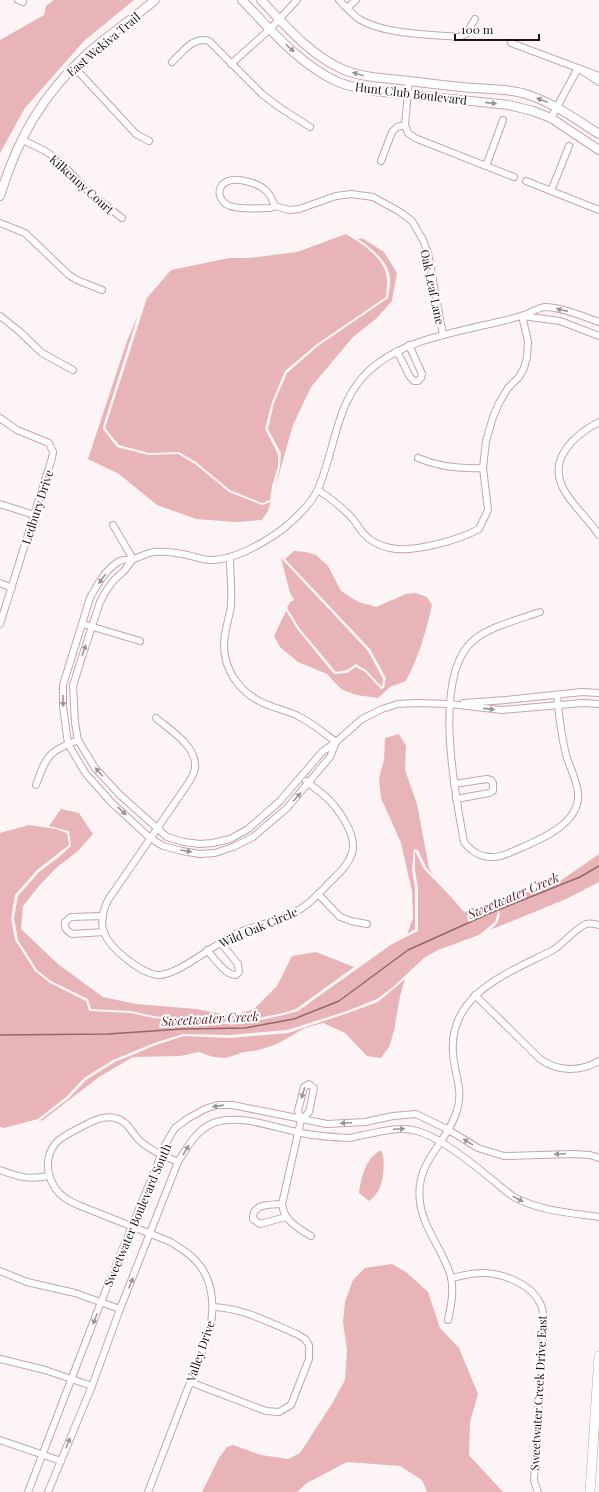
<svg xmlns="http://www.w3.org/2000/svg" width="599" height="1492" font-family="'Playfair Display',serif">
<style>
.green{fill:#e8b4b8}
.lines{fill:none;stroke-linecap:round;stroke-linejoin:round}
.stream{stroke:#92676a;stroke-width:1.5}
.minor-casing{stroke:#c9a4a7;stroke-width:8}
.tertiary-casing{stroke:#c9a4a7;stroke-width:10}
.secondary-casing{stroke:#c9a4a7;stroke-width:10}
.minor{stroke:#fff;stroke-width:6}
.tertiary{stroke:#fff;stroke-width:8}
.secondary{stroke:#fff;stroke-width:9}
.oneway{fill:#9a9495}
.labels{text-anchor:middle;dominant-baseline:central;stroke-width:4;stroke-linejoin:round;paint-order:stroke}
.street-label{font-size:12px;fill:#1f1213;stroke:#fff}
.water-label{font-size:13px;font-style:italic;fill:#611c28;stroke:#fff}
</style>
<rect width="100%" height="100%" fill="#fdf5f5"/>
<g class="green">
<path d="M54 0H134L84 41 25 108 0 153V40L44 15 46 6Z"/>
<path d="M346 234C362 244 385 257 387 279 388 284 386 292 386 297L317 344 285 371 272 402 265 429 278 454V466L272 486 270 500 262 503 230 490 196 462 179 452 149 453 119 445 105 428 147 298 171 270 229 258H249L297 252Z"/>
<path d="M362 238 384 252 397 273 392 301 377 318 353 337 311 387 293 425 274 492 280 467 281 453 268 429 274 403 287 373 318 346 388 298C389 292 390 286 390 280 390 262 371 248 358 239Z"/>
<path d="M138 315 103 427V429L117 447 148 455 178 454 195 464 229 492 262 505 271 502 268 511 262 520 236 522 196 519 157 505 119 474 88 459 127 341Z"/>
<path d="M294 551 306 552 316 555 328 566 341 591 358 602 376 607 406 594 415 593 427 597 432 605C426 632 419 656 406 681L390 687 378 698 356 695 341 689 327 674 298 662 280 647 274 636 286 611 298 630 334 674 347 673 356 667 365 672 381 689 384 688 386 678 370 649 285 559Z"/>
<path d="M281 558 368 651 383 679 382 687 366 670 356 664 347 670 336 672 300 629 287 608 290 602 294 600 290 593Z"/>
<path d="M399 734 406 746 405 770 417 804 429 868 434 876 426 867 418 850 414 849 412 870 415 888V929L407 934 413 918 412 891 401 843 381 798 379 778 384 760 385 738Z"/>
<path d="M61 809 79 813 93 834 78 851 56 868 39 886 23 906 21 929 58 964 103 997 136 1004 197 1009 232 1016 254 1009 277 986 292 956 316 952 354 967 296 1009 283 1013 242 1021 211 1022 153 1016 131 1011 91 1009 88 999 51 981 37 970 18 940 14 918 18 896 39 872 59 857 71 846 69 831 49 826Z"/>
<path d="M29 825 56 829 67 833 69 845 37 870 15 895 11 918 15 940 35 971 50 983 86 1001 89 1011 131 1013 153 1018 211 1024H242L284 1015 298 1011 392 944 418 931V888L415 870V851L424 869 452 898 464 912 495 903 498 912 495 922 479 935 438 950 424 958 393 987 377 999 347 1011 287 1030 229 1035 183 1034 154 1043 113 1060 84 1078 66 1097 38 1119 4 1128 0 1127V833Z"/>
<path d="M599 854V882L566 899 490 930C500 922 502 916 497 903L563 879Z"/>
<path d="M405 979 400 996 394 1031 389 1047 381 1058 367 1056 345 1033 323 1023 305 1028 277 1044 259 1050 244 1052 226 1058 213 1057 199 1052 180 1056 133 1057 99 1077 43 1120 39 1121 68 1099 86 1080 115 1062 156 1045 184 1036 230 1038 288 1033 348 1013 378 1002Z"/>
<path d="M381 1150C386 1160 384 1185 376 1194 374 1197 371 1199 369 1201L359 1193C360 1182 365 1163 373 1156 375 1154 378 1152 381 1150Z"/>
<path d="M392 1264 406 1272 428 1292 440 1328 459 1348 478 1394 470 1422 469 1455 503 1492H427L422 1480 400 1466 347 1462 307 1483 297 1492H202L219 1458 227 1447 233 1445 261 1455 288 1459 300 1453 333 1402 345 1380 347 1350 343 1322 345 1302 353 1280 365 1268Z"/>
</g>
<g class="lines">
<path class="stream" d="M0 1035 108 1034 182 1029 245 1028 294 1019 339 1001 408 950 488 914 580 877 599 866"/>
<defs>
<g id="minor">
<path d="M18 0 23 2"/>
<path d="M339 0C345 6 352 14 359 19 385 35 429 34 459 37L466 34 475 19"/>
<path d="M347 8 356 0"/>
<path d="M511 43 599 76"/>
<path d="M172 62C183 52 193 36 209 41L263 95 279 107 310 127"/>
<path d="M231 64 270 29 297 0"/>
<path d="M74 67 136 134 149 141"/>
<path d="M409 81 405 125 408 133 415 138 514 177"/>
<path d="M551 118 578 68 599 82"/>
<path d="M21 139 45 151 57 159 91 194 122 218"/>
<path d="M381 161 392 132 397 127 405 125"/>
<path d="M486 166 503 120"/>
<path d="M526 181 599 210"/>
<path d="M551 191 569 146"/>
<path d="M275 206C273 202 271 196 268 193 262 184 238 177 228 181 215 186 218 202 230 206 242 210 257 208 270 208L275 206 289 210 299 209 336 196 351 194 373 197 400 212 412 221 416 228 423 240 428 253 443 335"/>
<path d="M0 223 25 233 69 275 77 280 102 290"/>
<path d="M0 316 19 331 42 353 73 370"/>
<path d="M522 316 560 321 599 336"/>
<path d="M397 351 410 377 414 381H418L421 378 422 374 409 345"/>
<path d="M0 418 17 430 49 443 53 452 52 458 0 624"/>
<path d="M599 422C576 434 549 457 562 486 570 504 588 518 599 535"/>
<path d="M418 458C439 467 460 469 483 468"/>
<path d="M318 490C330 498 341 506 351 517 356 522 359 529 364 534 370 541 381 546 390 548 413 553 459 540 479 529L488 510 483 468 486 441 493 417 499 403 508 388 519 377 524 368 527 357 528 341 522 316"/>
<path d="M0 504 34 515"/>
<path d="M113 525 133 559"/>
<path d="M230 557C230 573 232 590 231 606 229 619 224 632 224 645 224 670 239 691 261 702 273 708 286 710 298 716 312 723 324 733 336 742"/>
<path d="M133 559 124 571 114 580 106 591 100 602 81 660 73 686 75 723 78 740 95 768 120 795 167 837 184 842 200 844 213 843 230 839 248 829 280 801 322 752 336 742 362 719 382 709 398 704 417 703 450 704 502 710 582 703 599 704"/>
<path d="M0 583 12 588"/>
<path d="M540 612C520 619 492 626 475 639 431 673 455 793 464 842 475 857 492 861 509 853 534 842 581 826 578 793 577 781 571 770 567 758 561 738 559 716 557 695"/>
<path d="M83 624 140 641"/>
<path d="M464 703 506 700 582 692 599 693"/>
<path d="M156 718C171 731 197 746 195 768 194 775 190 780 187 785L108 900C103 910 100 922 104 933 111 949 139 972 157 975 175 977 214 945 231 936 248 927 268 924 285 917 302 911 316 897 328 884 337 875 348 866 352 853 358 835 337 807 325 796 319 791 312 786 306 781"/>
<path d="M336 742 330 757 287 808 253 837 233 847 215 853 200 854 182 851 163 846 150 838 112 803 86 774 68 744 63 706V685L90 598C97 585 105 570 118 562 122 559 129 560 134 559 139 557 144 555 149 553 159 550 171 552 182 554 191 555 201 560 210 560 230 560 252 549 268 539 285 529 310 507 318 489 337 446 335 395 377 364 407 341 444 335 480 326 494 323 508 320 521 316 529 314 538 307 546 307 564 308 582 316 599 322"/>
<path d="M454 784 487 779 491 780 493 783V791L489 793 456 799"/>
<path d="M36 785C46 756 49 751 78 740"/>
<path d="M318 894 340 917 351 921 367 924"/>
<path d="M103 916 71 917 65 922C64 928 66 930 72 934L104 932"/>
<path d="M207 950C213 957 226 976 236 975L239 972 238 964 220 942"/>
<path d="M475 995 540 1059C558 1072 580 1072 599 1061"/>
<path d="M301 1120 298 1111 304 1087 309 1084 314 1088 309 1112 301 1120 282 1204C284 1221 298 1228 311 1236"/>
<path d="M0 1170C19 1177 29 1180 49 1176"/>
<path d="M282 1204C271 1205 252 1203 253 1219L260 1224 286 1217"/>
<path d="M0 1271 27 1282 75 1293 120 1309"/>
<path d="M451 1278C462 1276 473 1272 485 1273 504 1274 531 1284 540 1303 543 1308 543 1314 544 1321L534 1481 538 1492"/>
<path d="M448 1320C451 1306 454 1291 451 1277 444 1251 423 1229 420 1202 415 1162 443 1148 455 1116 465 1091 455 1078 453 1054 448 993 509 973 553 950 563 944 577 927 586 924 590 923 595 924 599 925"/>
<path d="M0 1359 45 1370 92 1386"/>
<path d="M190 1382 266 1411 279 1412 291 1405 309 1359V1345L305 1339 297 1334C270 1323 243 1308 213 1307"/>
<path d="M0 1440 61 1461"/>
<path d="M28 1492 101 1302 166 1143 175 1128 187 1119 205 1109 217 1105H232L327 1124 365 1122 393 1116 416 1114 447 1129 478 1148 504 1156 572 1154 590 1155 599 1158"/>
<path d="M48 1492 92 1386 120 1309 178 1162C188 1146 199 1125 220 1121 246 1116 272 1127 297 1132 313 1136 332 1137 348 1138 353 1138 358 1136 363 1135 381 1132 399 1126 417 1131 440 1137 472 1163 490 1178 498 1184 506 1192 514 1197 540 1211 570 1213 599 1217"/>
<path d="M148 1492 209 1333C215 1309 214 1280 196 1261 189 1253 180 1248 171 1242L78 1205C74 1203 69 1201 65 1198 48 1186 42 1161 55 1144 61 1136 74 1131 83 1126 92 1121 104 1115 115 1118 127 1120 131 1132 139 1140 149 1150 165 1156 178 1162"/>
</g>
<g id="tertiary">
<path d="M242 0C271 30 300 65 338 82 350 87 362 88 374 91L509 105 533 111 551 118 599 150"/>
<path d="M261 0C285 25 309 54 342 69 360 77 381 78 401 80 425 83 449 86 473 88 489 89 506 89 522 93 551 101 574 118 599 134"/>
<path d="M0 196C17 140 42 95 86 55 108 35 133 19 155 0"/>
</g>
<path id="secondary" d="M590 1492 599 1356"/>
</defs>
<use href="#minor" class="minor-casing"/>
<use href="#tertiary" class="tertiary-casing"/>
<use href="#secondary" class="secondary-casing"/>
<use href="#minor" class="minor"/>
<use href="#tertiary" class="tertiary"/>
<use href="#secondary" class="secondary"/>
</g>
<defs><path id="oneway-solid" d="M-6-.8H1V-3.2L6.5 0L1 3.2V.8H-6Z"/></defs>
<g class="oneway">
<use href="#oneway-solid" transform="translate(290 48) rotate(42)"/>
<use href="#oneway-solid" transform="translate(358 74) rotate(-164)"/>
<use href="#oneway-solid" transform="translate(542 100) rotate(-159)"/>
<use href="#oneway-solid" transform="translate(491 103) rotate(6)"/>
<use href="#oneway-solid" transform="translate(562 310) rotate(-167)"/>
<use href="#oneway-solid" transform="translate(102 579) rotate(127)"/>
<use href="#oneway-solid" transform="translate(84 650) rotate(-70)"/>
<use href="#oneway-solid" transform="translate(63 701) rotate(89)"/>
<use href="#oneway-solid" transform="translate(489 709) rotate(6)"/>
<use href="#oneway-solid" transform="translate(99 772) rotate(-131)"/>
<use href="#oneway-solid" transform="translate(297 797) rotate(-49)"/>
<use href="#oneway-solid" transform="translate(122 811) rotate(43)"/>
<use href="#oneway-solid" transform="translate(186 851) rotate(9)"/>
<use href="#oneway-solid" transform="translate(303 1093) rotate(107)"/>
<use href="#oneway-solid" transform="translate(218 1106) rotate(172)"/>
<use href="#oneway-solid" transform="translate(346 1123) rotate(177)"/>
<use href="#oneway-solid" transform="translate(399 1129) rotate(-3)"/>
<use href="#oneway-solid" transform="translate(468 1142) rotate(-148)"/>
<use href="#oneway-solid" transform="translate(186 1150) rotate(-59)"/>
<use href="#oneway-solid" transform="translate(560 1154) rotate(178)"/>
<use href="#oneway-solid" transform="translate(518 1199) rotate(27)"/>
<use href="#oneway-solid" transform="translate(131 1283) rotate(-68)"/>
<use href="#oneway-solid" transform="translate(95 1319) rotate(111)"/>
<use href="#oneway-solid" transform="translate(68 1443) rotate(-68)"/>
</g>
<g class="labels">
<g class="street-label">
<text transform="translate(103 44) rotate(-40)">East Wekiva Trail</text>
<text transform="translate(411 93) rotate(7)">Hunt Club Boulevard</text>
<text transform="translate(82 184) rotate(42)">Kilkenny Court</text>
<text transform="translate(433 287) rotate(78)">Oak Leaf Lane</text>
<text transform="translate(37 507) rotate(-72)">Ledbury Drive</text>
<text transform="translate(258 927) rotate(-23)">Wild Oak Circle</text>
<text transform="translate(137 1215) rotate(-67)">Sweetwater Boulevard South</text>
<text transform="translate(200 1351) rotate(-71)">Valley Drive</text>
<text transform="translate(538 1393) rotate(-87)">Sweetwater Creek Drive East</text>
</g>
<g class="water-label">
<text transform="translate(513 895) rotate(-23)">Sweetwater Creek</text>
<text transform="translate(210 1018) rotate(-3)">Sweetwater Creek</text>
</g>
</g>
<path d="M455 34v6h84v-6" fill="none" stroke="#1f1213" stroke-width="2"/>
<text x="461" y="34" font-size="12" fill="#1f1213" stroke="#ffffff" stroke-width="3" paint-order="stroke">100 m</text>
</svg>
